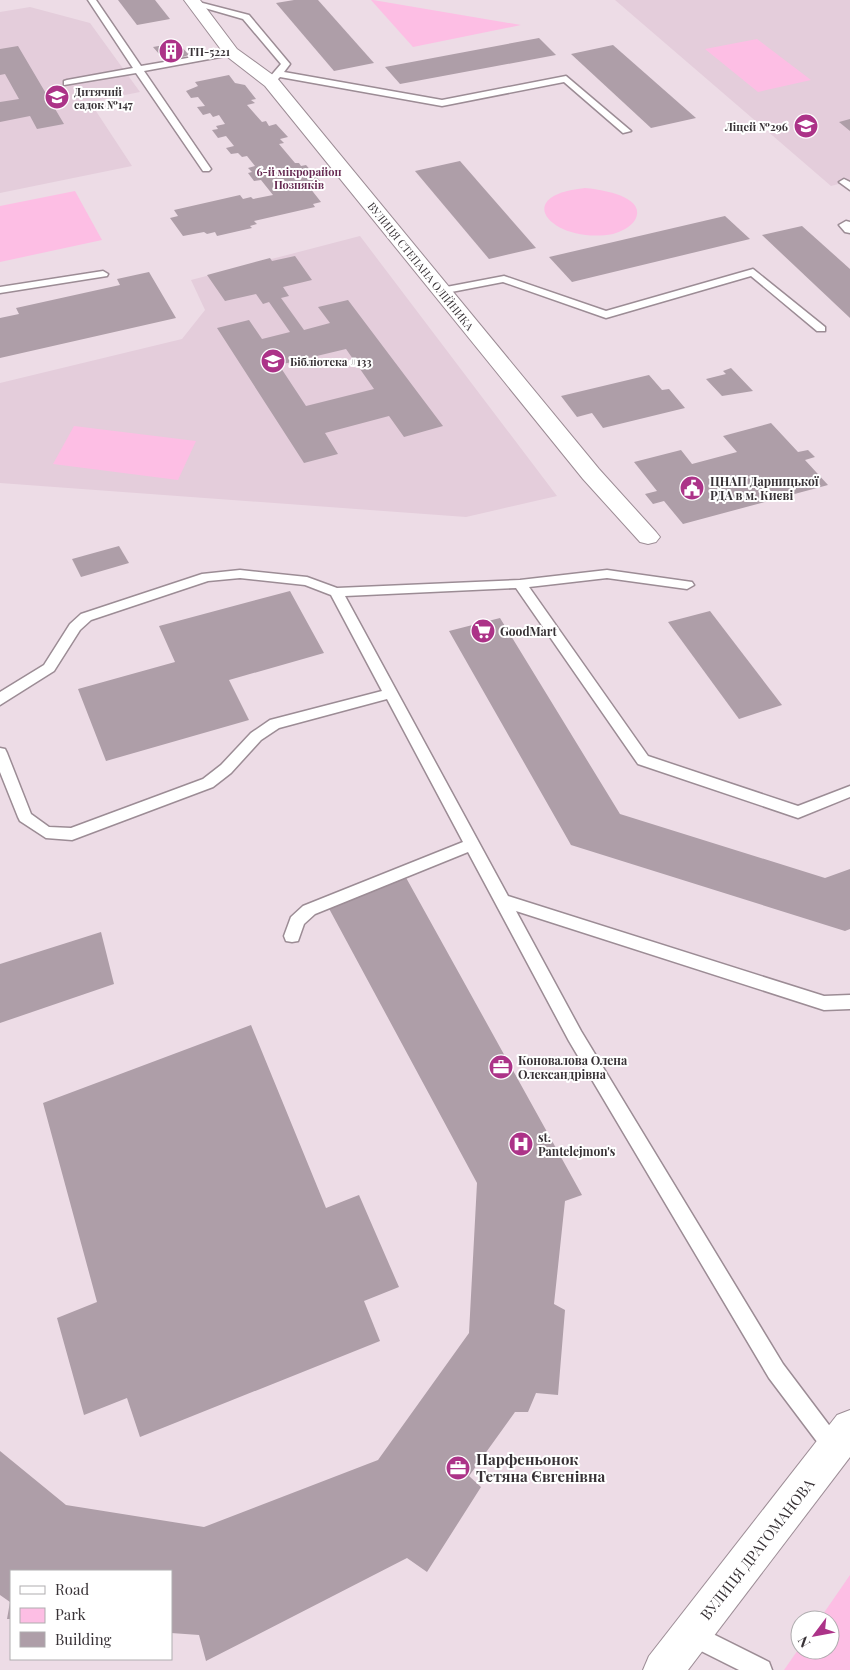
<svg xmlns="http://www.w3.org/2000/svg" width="850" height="1670" font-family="'Playfair Display',serif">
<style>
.built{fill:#e4cddb}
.green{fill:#fdbee4}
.building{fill:#ae9ea8;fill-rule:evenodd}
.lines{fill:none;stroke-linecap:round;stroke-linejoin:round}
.service-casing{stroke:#9c8c95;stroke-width:3}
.pedestrian-casing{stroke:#9c8c95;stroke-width:3}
.minor-casing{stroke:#9c8c95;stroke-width:2}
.tertiary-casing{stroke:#9c8c95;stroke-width:2}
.service{fill:#fff;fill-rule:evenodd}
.pedestrian{fill:#fff;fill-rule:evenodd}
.minor{fill:#fff;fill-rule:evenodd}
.tertiary{fill:#fff;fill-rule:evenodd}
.labels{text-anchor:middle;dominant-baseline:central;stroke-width:4;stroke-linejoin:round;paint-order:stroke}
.far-poi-label{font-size:11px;font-weight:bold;fill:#383236;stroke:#fff;text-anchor:start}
.far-neighbourhood-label{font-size:11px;font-weight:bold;fill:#672b53;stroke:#fff}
.far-street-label{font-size:11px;fill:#383236;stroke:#fff}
.poi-label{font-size:12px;font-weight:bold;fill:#383236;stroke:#fff;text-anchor:start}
.near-poi-label{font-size:15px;font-weight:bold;fill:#383236;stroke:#fff;text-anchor:start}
.near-street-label{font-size:15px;fill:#383236;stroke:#fff}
</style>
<rect width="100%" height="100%" fill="#eddce6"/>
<g class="built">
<path d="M615 0H850V181L831 186Z"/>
<path d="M30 7 90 23 140 92 90 102 132 166 0 193V12Z"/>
<path d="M360 236 557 496 466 517 0 483V383L182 339 205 310 191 280Z"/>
</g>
<g class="green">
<path d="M371 0H373L521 25 413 47Z"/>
<path d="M757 39 811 80 758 92 705 49Z"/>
<path d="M585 188C598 189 648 196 635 220 631 227 620 232 613 234 555 245 507 196 585 188Z"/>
<path d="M75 191 102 240 0 262V206Z"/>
<path d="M74 426 196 441 178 480 53 464Z"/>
<path d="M850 1575V1670H784L800 1647V1650H830V1620H819Z"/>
</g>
<g class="building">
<path d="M118 0H155L170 19 137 25Z"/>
<path d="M294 0H318L374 63 334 71 276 3Z"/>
<path d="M539 38 556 55 400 84 385 67Z"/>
<path d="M164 45 166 48 180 45 189 55 166 62 153 47Z"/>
<path d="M613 45 696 118 651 128 571 54Z"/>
<path d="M18 46 64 124 37 129 30 116 0 122V102L19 99 5 74 0 75V49Z"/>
<path d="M229 75 235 83 245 85 256 99 251 100 255 103 247 105 262 122 266 121 269 126 276 124 288 137 280 139 284 143 279 144 295 163H299L301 166 306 165 321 182 314 184 317 187 310 188 321 202 313 204 315 207 254 221 257 224 250 226 252 228 217 236 215 232 207 234 204 232 183 236 170 218 178 216 174 210 240 195 243 199 251 197 253 199 273 195 261 180 254 181 248 173 252 172 248 168 255 166 247 156 242 157 238 153 231 154 226 148 234 146 226 136 218 138 212 130 218 129 216 126 225 124 219 115 213 117 210 113 203 115 197 107 205 106 198 97 191 98 186 91 198 86 195 82Z"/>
<path d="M850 119V131L839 122Z"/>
<path d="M460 161 536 248 489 259 415 171Z"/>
<path d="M725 216 750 239 572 282 549 257Z"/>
<path d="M802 226 850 269V318L762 235Z"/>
<path d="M295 256 312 280 283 287 289 296 281 298 304 330 330 323 318 307 348 300 443 426 404 437 389 416 325 433 338 454 304 463 217 328 249 320 262 339 290 332 269 302 263 304 256 294 225 301 207 275 270 258 272 261ZM346 349 374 389 306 406 279 365Z"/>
<path d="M149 272 176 318 0 358V318L19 314 16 308 120 285 117 279Z"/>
<path d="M731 368 753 391 722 396 706 379 726 374 723 371Z"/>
<path d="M649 375 662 390 669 389 685 408 603 428 592 413 577 417 561 396Z"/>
<path d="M771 423 798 452 808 450 815 457 805 460 828 485 683 524 664 501 653 504 645 494 657 491 634 462 681 450 692 464 737 452 723 436Z"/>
<path d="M119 546 129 563 81 577 72 559Z"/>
<path d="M290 591 324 653 229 680 249 720 106 761 78 689 175 662 159 626Z"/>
<path d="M710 611 782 705 739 719 668 622Z"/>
<path d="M500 618 620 814 825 878 850 869V929L845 931 571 845 449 631Z"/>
<path d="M404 874 582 1195 565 1201 554 1304 565 1310 558 1395 536 1393 528 1412H515L469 1476 481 1487 427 1572 407 1558 206 1661 199 1635 171 1633V1571H11V1619H7L10 1602 0 1595V1451L66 1505 204 1527 378 1460 469 1333 477 1183 326 903Z"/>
<path d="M101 932 114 984 0 1023V964Z"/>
<path d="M251 1025 326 1208 359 1195 399 1287 364 1301 380 1341 140 1437 127 1398 84 1415 57 1318 97 1302 43 1103Z"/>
</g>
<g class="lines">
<defs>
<g id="service">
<path d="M88 0H96L141 66 234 50 235 52 231 55 144 71 211 169 209 171H203L136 73 64 85V81L67 80 133 68Z"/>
<path d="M191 0 249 15 290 64 284 72 442 100 566 76 631 131 623 133 564 82 442 106 280 77 275 82H269V78L281 64 243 19 191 4Z"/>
<path d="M844 179 850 182V190L839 182Z"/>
<path d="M753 269 825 327V331H817L751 276 606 318 503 282 441 294 436 291 441 288 504 276 606 311Z"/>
<path d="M103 271 108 274 107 276 0 293V287Z"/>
<path d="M240 570 307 577 337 588 520 580 607 570 692 582 694 585 687 589 607 578 529 587 648 756 798 806 850 786V797L798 818 638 764 516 588 345 596 508 896 824 996 850 995V1009L824 1010 516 911 581 1031 783 1364 841 1441 844 1448 841 1455 834 1458 827 1455 769 1378 569 1041 468 852 315 914 304 924 298 941 292 942 286 941 284 936 291 917 303 906 463 842 387 699 279 728 261 740 231 773 213 787 72 840 46 838 20 821 18 817 0 772V748L5 749 7 753 31 814 49 827 71 828 203 779 221 765 251 733 270 720 382 691 331 595 305 585 240 578 208 581 91 620 80 630 54 671 0 705V692L44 665 70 624 81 614 202 574Z"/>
<path d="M691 1623 769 1662 772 1670H739L683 1642 680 1634 683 1626Z"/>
</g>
<path id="pedestrian" d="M846 221 850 222V233L845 232 839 225Z"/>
<path id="minor" d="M184 0H200L237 49 277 78 599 469 656 532 660 537 656 542 648 544 640 542 583 479 265 86 225 55Z"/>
<path id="tertiary" d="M850 1410V1457L688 1670H643L649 1656 837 1415Z"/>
</defs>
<use href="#service" class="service-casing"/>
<use href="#pedestrian" class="pedestrian-casing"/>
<use href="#minor" class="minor-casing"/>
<use href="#tertiary" class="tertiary-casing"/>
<use href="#service" class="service"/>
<use href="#pedestrian" class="pedestrian"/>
<use href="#minor" class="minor"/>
<use href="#tertiary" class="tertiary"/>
</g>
<defs>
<symbol id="building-disc" viewBox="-11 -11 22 22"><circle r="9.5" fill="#ac3388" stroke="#fff"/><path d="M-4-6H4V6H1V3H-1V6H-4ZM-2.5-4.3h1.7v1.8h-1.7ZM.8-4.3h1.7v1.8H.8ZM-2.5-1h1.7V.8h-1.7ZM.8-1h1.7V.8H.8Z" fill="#fff"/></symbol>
<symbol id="school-disc" viewBox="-11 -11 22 22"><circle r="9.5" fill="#ac3388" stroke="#fff"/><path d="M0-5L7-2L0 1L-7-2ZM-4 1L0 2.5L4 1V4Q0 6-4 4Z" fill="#fff"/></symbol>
<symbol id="civic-disc" viewBox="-11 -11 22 22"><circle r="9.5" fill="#ac3388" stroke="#fff"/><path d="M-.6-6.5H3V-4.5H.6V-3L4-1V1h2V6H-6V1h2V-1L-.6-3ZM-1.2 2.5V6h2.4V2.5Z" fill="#fff"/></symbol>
<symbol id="supermarket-disc" viewBox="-11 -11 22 22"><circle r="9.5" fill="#ac3388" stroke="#fff"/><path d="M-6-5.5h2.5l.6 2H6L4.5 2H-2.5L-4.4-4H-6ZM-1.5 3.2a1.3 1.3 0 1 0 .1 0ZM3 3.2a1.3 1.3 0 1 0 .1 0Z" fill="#fff"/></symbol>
<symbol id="office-disc" viewBox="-11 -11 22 22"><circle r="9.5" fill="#ac3388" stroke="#fff"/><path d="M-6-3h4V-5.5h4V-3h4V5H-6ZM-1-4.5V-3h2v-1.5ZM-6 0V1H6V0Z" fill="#fff"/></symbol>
<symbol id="hospital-disc" viewBox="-11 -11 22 22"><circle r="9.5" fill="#ac3388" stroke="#fff"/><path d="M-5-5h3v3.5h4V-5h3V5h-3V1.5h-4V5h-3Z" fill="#fff"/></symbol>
</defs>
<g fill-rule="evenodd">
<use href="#building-disc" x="157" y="37" width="28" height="28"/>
<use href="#school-disc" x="43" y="83" width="28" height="28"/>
<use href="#school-disc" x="792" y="112" width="28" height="28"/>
<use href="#school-disc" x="259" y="347" width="28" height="28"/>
<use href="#civic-disc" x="678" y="474" width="28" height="28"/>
<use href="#supermarket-disc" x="469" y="617" width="28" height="28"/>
<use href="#office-disc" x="487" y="1053" width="28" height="28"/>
<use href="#hospital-disc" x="507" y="1130" width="28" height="28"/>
<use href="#office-disc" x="444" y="1454" width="28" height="28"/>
</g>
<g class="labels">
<g class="far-poi-label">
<text x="188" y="51">ТП-5221</text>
<text x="74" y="91">Дитячий<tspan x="74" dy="13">садок №147</tspan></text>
<text x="788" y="126" text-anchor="end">Ліцей №296</text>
<text x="290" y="361">Бібліотека #133</text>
</g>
<g class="far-neighbourhood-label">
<text x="299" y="171">6-й мікрорайон<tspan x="299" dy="13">Позняків</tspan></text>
</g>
<g class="far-street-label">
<text transform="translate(421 266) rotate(51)">ВУЛИЦЯ СТЕПАНА ОЛІЙНИКА</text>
</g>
<g class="poi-label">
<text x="710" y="481">ЦНАП Дарницької<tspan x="710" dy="14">РДА в м. Києві</tspan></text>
<text x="500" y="631">GoodMart</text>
<text x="518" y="1060">Коновалова Олена<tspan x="518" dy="14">Олександрівна</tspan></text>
<text x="538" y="1137">st.<tspan x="538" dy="14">Pantelejmon's</tspan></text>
</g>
<g class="near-poi-label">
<text x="476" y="1459">Парфеньонок<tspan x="476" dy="17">Тетяна Євгенівна</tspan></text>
</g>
<g class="near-street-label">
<text transform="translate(757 1549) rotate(-52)">ВУЛИЦЯ ДРАГОМАНОВА</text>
</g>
</g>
<rect x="10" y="1570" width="162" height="90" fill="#ffffff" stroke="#afadaf"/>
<rect x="20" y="1586" width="25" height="8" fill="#ffffff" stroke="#afadaf"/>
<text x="55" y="1595" font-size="15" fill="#383236">Road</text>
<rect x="20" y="1608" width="25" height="15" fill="#fdbee4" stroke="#afadaf"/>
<text x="55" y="1620" font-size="15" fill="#383236">Park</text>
<rect x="20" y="1632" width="25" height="15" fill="#ae9ea8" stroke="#afadaf"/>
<text x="55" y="1645" font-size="15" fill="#383236">Building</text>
<g transform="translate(815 1635) rotate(238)"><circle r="24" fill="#ffffff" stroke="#afadaf"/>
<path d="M0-4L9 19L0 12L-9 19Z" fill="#ac3388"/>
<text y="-8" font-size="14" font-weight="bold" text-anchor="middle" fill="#383236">N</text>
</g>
</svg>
